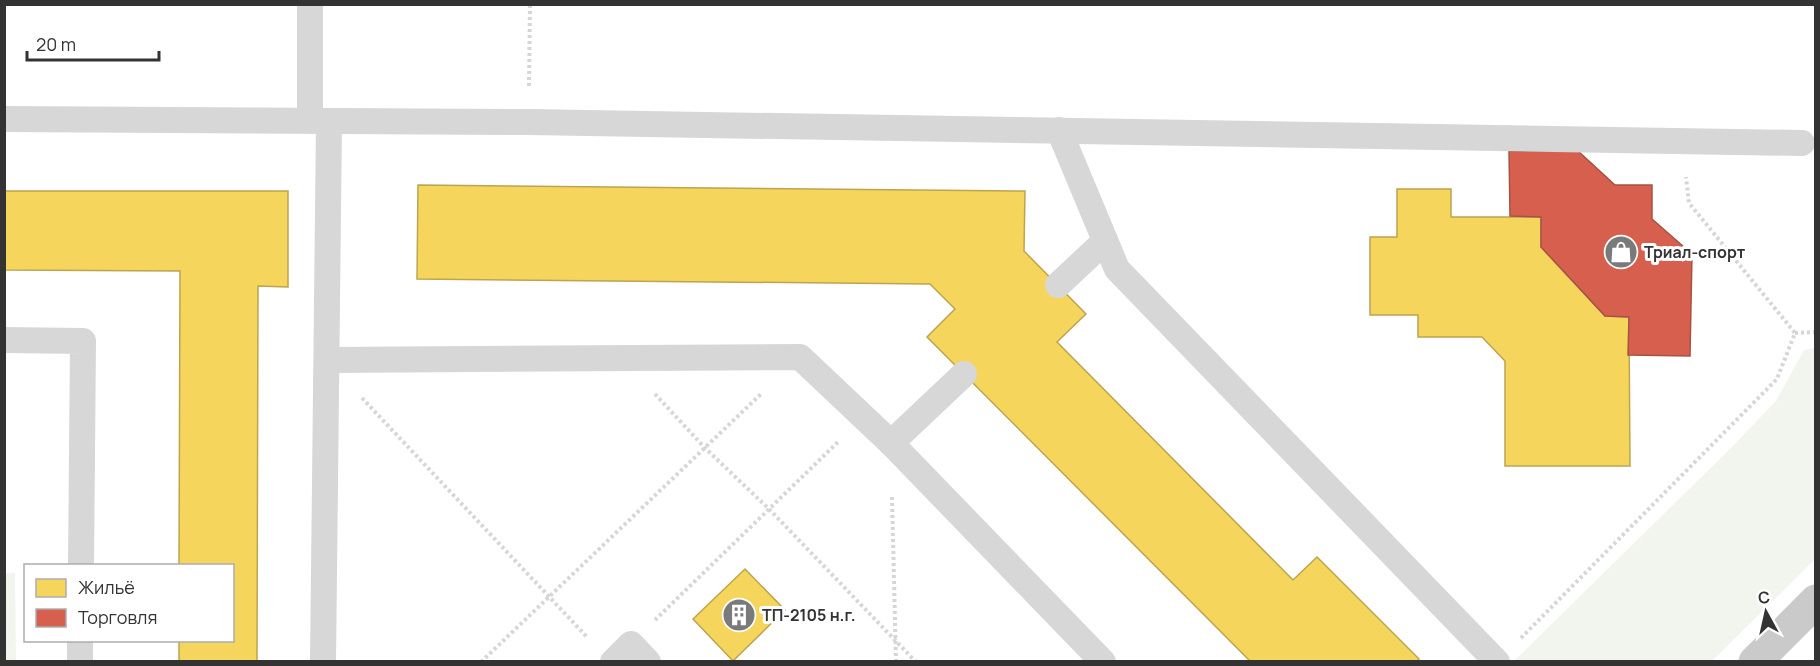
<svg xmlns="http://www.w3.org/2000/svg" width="1820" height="666" font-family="Manrope,sans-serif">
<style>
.green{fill:#f1f5ed}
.homes{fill:#f6d55c;stroke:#bca450;stroke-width:1.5}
.shops{fill:#d6604d;stroke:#a55245;stroke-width:1.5}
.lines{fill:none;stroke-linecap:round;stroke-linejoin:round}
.path{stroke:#d6d6d6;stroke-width:4;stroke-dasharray:3 3;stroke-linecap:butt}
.lane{stroke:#d7d7d7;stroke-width:26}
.primary{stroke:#cacaca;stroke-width:33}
.labels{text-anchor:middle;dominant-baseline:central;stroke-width:6;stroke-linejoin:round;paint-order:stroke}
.poi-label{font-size:16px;font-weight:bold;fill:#333;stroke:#fff;text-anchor:start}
</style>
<rect width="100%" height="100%" fill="#fff"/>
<g class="green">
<path d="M1815 348V559L1712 661H1514L1731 448 1776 401 1804 350Z"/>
<path d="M5 573H15L16 661H5Z"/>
</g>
<g class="homes">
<path d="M418 185 1025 191 1024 251 1086 314 1057 342 1293 580 1317 557 1419 659 1416 662H1251L927 337 955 309 930 284 417 279Z"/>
<path d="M1397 189H1451V217H1541V247L1605 316 1629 317 1630 466H1505V361L1482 337H1418V315H1370V237H1397Z"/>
<path d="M4 191H288V287L258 286 257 662H179V640H232V566H179L180 271 4 270Z"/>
<path d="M745 569 785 610 733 661 693 619Z"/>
</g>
<path class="shops" d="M1509 151H1578L1615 185H1652V219L1692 254 1690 356 1628 355 1629 317 1605 316 1541 247V217L1510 216Z"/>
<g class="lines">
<g class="path">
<path d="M529 86 530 4"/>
<path d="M1795 333 1816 332"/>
<path d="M655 394 705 448 769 509 916 662"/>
<path d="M362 398 587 637"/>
<path d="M892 497 896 662"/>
<path d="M655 620 839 441"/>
<path d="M1521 638 1777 379 1795 333 1689 203 1686 177"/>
<path d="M481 662 762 393"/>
</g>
<g class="lane">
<path d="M310 4V121"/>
<path d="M4 119 529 122 1802 143"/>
<path d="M1059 130 1117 269 1497 662"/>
<path d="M1058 285 1105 241"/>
<path d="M4 340 83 341 81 566"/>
<path d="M327 360 800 357 891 443 1103 662"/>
<path d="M891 443 964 374"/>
<path d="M80 662V640"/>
<path d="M323 662 329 122"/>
<path d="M613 662 631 644 648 662"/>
</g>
<path class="primary" d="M1755 662 1816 601"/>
</g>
<defs>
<symbol id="shop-disc" viewBox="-11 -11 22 22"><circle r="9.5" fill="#7a7a7a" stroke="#fff"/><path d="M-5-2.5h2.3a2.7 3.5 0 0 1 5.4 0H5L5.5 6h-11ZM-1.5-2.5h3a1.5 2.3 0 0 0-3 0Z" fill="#fff"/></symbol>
<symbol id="building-disc" viewBox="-11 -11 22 22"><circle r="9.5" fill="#7a7a7a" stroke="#fff"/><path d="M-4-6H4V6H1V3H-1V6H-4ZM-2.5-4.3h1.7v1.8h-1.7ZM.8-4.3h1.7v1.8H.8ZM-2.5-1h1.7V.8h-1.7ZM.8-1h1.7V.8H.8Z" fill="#fff"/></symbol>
</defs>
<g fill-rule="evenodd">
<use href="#shop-disc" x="1602" y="233" width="38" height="38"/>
<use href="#building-disc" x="720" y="596" width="38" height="38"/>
</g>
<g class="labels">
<g class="poi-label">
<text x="1644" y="252">Триал-спорт</text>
<text x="762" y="615">ТП-2105 н.г.</text>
</g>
</g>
<rect width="1820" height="666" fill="none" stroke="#333333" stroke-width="12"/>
<rect x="24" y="564" width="210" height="78" fill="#ffffff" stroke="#adadad" stroke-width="1.5"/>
<rect x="36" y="579" width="30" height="18" fill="#f6d55c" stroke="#adadad" stroke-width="1.5"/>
<text x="78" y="594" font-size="18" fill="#333333">Жильё</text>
<rect x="36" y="609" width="30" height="18" fill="#d6604d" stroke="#adadad" stroke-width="1.5"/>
<text x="78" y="624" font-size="18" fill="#333333">Торговля</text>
<g transform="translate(1766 612) rotate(352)" stroke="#ffffff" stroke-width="4.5" paint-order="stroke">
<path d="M0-4.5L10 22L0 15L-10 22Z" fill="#333333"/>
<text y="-9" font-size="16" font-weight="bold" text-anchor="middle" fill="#333333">С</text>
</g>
<path d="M27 51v9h132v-9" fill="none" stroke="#333333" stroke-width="3"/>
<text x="36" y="51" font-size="18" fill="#333333" stroke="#ffffff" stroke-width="4.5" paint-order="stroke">20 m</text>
</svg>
